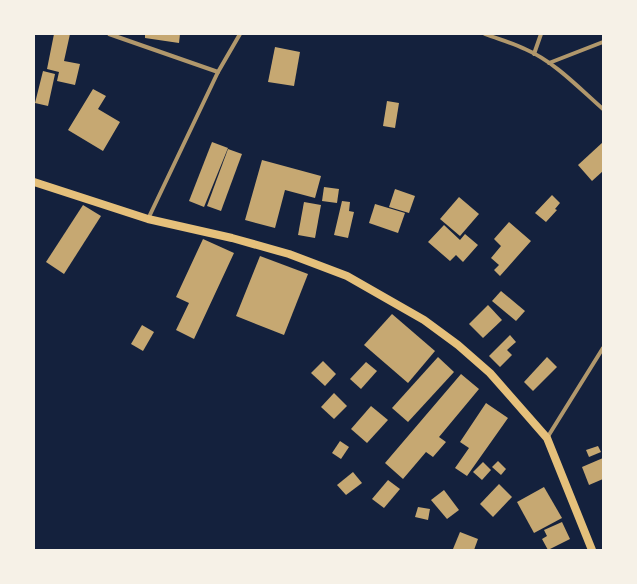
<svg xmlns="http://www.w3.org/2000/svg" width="637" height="584" font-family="'Open Sans',sans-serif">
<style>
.building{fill:#c6a872}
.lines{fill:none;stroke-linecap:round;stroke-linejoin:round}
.minor{stroke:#b1986c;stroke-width:4}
.secondary{stroke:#e5c07b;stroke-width:8}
</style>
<rect width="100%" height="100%" fill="#14213d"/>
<g class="building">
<path d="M54 34H70L64 61 80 64 75 85 57 81 59 72 47 69Z"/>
<path d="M145 34H180L179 43 145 38Z"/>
<path d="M275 47 300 52 294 86 268 82Z"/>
<path d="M43 71 55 74 48 106 35 103Z"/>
<path d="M93 89 106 96 98 109 120 122 103 151 68 130Z"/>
<path d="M387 101 399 103 395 128 383 126Z"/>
<path d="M212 142 228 148 204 207 189 201Z"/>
<path d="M603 142V171L592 181 578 165Z"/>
<path d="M228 149 242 154 221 211 207 206Z"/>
<path d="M262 160 321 176 315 198 285 190 275 228 245 220Z"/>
<path d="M324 187 339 189 337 203 322 201Z"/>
<path d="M395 189 415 196 409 213 389 207Z"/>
<path d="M552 195 560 203 555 209 557 210 546 222 535 213Z"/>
<path d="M459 197 479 214 460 236 440 219Z"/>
<path d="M342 201 350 202 349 211 354 212 348 238 334 235Z"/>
<path d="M304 202 321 205 315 238 298 235Z"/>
<path d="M375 204 405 213 398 233 369 223Z"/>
<path d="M83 205 101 216 64 274 46 262Z"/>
<path d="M509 222 531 241 500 276 494 270 499 265 491 258 501 246 494 239Z"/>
<path d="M444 225 460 240 465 234 478 245 463 262 456 255 450 261 428 242Z"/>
<path d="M203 239 234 253 194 339 176 330 189 303 176 297Z"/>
<path d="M260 256 308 274 284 335 236 316Z"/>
<path d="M501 291 525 311 516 321 492 301Z"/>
<path d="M488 305 502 320 483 338 469 324Z"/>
<path d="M392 314 435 351 408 383 364 345Z"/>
<path d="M142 325 154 332 143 351 131 344Z"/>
<path d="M510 335 516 342 507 350 512 355 500 367 489 356Z"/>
<path d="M438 357 454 372 408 422 392 408Z"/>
<path d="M547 357 557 367 533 391 524 382Z"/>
<path d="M323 361 336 374 325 386 311 373Z"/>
<path d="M366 362 377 371 361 389 350 379Z"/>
<path d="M461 374 479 389 439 437 446 442 433 457 426 452 403 479 385 463Z"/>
<path d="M334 393 347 406 334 419 321 407Z"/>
<path d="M486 403 508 418 467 476 455 468 469 448 460 442Z"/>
<path d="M371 406 388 420 367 443 351 429Z"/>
<path d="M340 441 349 447 341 459 332 453Z"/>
<path d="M598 446 601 452 589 457 586 450Z"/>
<path d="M603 458V479L589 485 582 467Z"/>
<path d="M498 461 506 469 501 475 492 467Z"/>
<path d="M483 462 491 470 482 480 473 472Z"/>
<path d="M353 472 362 483 346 495 337 485Z"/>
<path d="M388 480 400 489 384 508 372 499Z"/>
<path d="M499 484 512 497 493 517 480 504Z"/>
<path d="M544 487 562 518 534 533 517 502Z"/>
<path d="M444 490 459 510 447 519 431 500Z"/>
<path d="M418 507 430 509 428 520 415 517Z"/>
<path d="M562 522 570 539 548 550 542 539 547 536 544 530Z"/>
<path d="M460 532 478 539 474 550 453 549Z"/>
</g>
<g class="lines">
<g class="minor">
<path d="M109 34 218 72"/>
<path d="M485 34C498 39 513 43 525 49 555 62 579 88 603 109"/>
<path d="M534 54 541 34"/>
<path d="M549 63 603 42"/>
<path d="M148 219 218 72 240 34"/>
<path d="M547 438 603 348"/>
</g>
<path class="secondary" d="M34 182 148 219 232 238 289 254 347 276 424 320 458 345 490 373 547 438 592 550"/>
</g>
<rect width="637" height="584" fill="none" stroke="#f6f1e7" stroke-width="70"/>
</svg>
